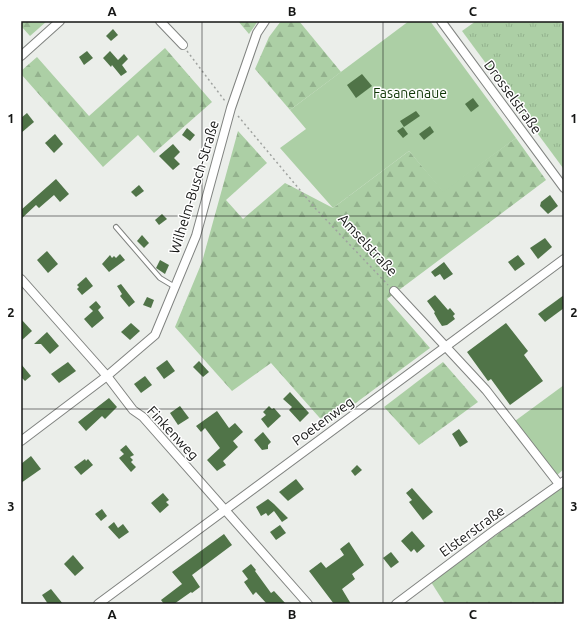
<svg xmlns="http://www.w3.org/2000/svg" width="585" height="625" font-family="Ubuntu,sans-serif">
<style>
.grass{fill:url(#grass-tufts)}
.forest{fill:url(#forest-firs)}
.garden{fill:#accfa5}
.building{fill:#507448}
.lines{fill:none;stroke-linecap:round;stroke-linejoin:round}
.lane-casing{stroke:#808380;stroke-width:6}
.street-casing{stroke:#808380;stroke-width:10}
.path{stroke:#9fa29f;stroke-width:1.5;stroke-dasharray:2 3;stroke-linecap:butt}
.lane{stroke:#fff;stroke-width:4}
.street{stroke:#fff;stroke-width:8}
.grid{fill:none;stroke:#151615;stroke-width:1;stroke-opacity:0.55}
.labels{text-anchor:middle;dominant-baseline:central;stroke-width:3;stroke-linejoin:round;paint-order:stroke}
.park-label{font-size:14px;fill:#103707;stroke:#fff}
.street-label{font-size:14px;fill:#151615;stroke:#fff}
.neatline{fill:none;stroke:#151615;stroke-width:1.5}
.grid-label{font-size:13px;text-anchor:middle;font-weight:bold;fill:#151615}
</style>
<defs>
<pattern id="grass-tufts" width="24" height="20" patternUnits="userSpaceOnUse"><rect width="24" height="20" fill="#accfa5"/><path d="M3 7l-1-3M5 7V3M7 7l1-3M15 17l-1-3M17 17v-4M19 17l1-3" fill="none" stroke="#93b18d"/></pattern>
<pattern id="forest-firs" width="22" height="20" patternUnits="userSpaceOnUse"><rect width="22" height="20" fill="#accfa5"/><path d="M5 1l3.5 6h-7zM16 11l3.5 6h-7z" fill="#93b18d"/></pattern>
</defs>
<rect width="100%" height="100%" fill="#ebeeea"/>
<path class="grass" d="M476 21H558L564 25V167L563 168 462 31Z"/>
<g class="forest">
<path d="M21 21H47L30 36 21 26Z"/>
<path d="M238 21H258L249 34Z"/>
<path d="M281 21H299L341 72 290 110 255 69 269 37Z"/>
<path d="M165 48 212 102 154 153 138 135 103 167 21 74V71L37 57 89 116Z"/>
<path d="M238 131 267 163 226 200 243 219 285 183 333 208 409 151 443 191 516 138 546 180 387 299 430 348 326 425 271 363 232 391 175 327 202 262Z"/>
<path d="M443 362 478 402 419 445 384 407Z"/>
<path d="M564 486V604H445L431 582Z"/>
</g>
<g class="garden">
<path d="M409 21H430L516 138 443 192 409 151 333 208 280 148 306 129 290 110Z"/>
<path d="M564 385V469L556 476 515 421Z"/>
</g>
<g class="building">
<path d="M113 29 118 35 111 41 106 36Z"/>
<path d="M87 51 93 58 84 65 79 57Z"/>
<path d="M110 51 118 60 124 54 128 59 122 65 127 72 121 76 112 65 111 67 103 58Z"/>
<path d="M362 74 372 86 356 98 347 85Z"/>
<path d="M473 98 479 106 471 112 465 104Z"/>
<path d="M416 111 420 116 404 127 400 121Z"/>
<path d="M27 113 34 122 21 133V118Z"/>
<path d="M430 126 434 132 424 140 419 134Z"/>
<path d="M403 127 408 134 403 138 397 131Z"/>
<path d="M187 128 195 135 190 141 182 135Z"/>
<path d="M55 134 63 144 54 153 45 143Z"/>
<path d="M173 144 180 152 174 158 180 164 173 170 159 156Z"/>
<path d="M56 179 69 194 60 202 54 195 39 208 36 205 21 219V210Z"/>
<path d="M139 185 144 191 136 197 131 192Z"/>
<path d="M550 195 558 206 548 214 540 206 541 202Z"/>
<path d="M162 214 167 219 159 225 155 220Z"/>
<path d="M142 235 149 243 144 248 137 241Z"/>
<path d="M545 238 552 247 538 259 530 248Z"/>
<path d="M47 251 58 264 48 273 37 260Z"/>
<path d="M120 254 125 260 109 272 102 264 110 255 112 258 114 256 116 258Z"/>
<path d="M518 255 525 264 515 271 508 262Z"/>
<path d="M160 260 169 265 165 274 156 268Z"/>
<path d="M444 262 453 274 444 280 440 274 435 277 431 272Z"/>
<path d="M86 277 93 286 82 295 77 289 79 287 77 285Z"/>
<path d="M121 284 135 302 129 307 120 296 122 294 117 286Z"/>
<path d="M435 295 448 310 450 308 455 314 453 316 455 319 447 325 442 326 438 320 434 313 435 312 427 301Z"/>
<path d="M564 295V308L545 322 538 314Z"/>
<path d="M147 297 154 300 151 308 143 305Z"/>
<path d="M96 301 101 307 98 310 104 318 92 328 84 319 93 311 89 307Z"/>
<path d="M21 319 32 331 21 341Z"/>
<path d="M131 323 140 331 130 340 121 332Z"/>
<path d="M506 323 528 351 524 355 543 381 510 405 491 379 488 381 467 352Z"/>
<path d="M47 332 59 346 50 354 41 344H34Z"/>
<path d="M167 360 175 371 164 379 156 368Z"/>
<path d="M199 361 209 372 203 377 193 367Z"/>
<path d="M68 362 76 371 59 383 51 374Z"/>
<path d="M21 364 31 376 25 381 21 377Z"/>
<path d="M145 376 152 385 141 393 134 384Z"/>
<path d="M290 392 309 413 300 422 289 410 292 407 283 399Z"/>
<path d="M109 398 117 407 105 419 102 416 86 431 78 422Z"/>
<path d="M180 406 189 418 178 425 170 413Z"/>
<path d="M269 406 272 409 274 408 281 416 268 428 261 419 266 415 263 412Z"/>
<path d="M217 411 229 428 235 423 243 432 233 441 238 447 223 461 226 465 217 471 207 460 220 448 205 428 201 432 196 426Z"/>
<path d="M459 429 468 442 460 447 452 434Z"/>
<path d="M263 432 271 442 268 445V449L262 450 254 440Z"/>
<path d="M126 445 134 455 130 457 133 460 131 462 136 467 131 472 119 458 124 454 120 450Z"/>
<path d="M31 456 41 469 21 483V464Z"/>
<path d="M85 459 86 461 88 459 93 465 81 475 74 467Z"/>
<path d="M357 465 362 470 355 476 351 471Z"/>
<path d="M296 479 304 489 288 501 279 492Z"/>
<path d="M412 488 433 512 423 520 409 502 412 500 406 493Z"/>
<path d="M163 493 169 500 166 502 169 505 160 513 151 503Z"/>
<path d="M268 499 274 504 288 518 282 522 274 511 268 516 266 513 261 516 256 507Z"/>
<path d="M102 509 107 516 101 521 95 514Z"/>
<path d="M114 522 118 528 123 524 129 532 119 539 108 527Z"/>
<path d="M280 525 286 533 276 540 270 532Z"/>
<path d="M412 531 425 546 417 553 414 549 411 552 401 541Z"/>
<path d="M224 534 232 545 192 575 200 587 192 593 191 592 174 604H164L161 600 182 584 172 572Z"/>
<path d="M349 542 364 565 352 574 355 579 342 589 351 604H334L309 571 321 562 326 568 344 555 340 549Z"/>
<path d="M391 552 399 562 391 568 383 558Z"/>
<path d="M73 555 84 568 75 576 64 564Z"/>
<path d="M251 564 256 570 255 571 271 593 274 591 286 604H267L256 592 253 595 244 582 248 579 242 571Z"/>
<path d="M51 589 63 604H48L42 595Z"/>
</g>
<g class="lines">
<defs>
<path id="lane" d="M116 227 160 278 175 287"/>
<g id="street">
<path d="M160 21 183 45"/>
<path d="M441 21 564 188"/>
<path d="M21 56 60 21"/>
<path d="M21 279 107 376 133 410 143 417 308 604"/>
<path d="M394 291 486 390 559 484"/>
<path d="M21 441 107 376 155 335 196 236 231 108 257 33 265 21"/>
<path d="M98 604 564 259"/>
<path d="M396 604 492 532 564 481"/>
</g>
</defs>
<use href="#lane" class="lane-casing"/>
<use href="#street" class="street-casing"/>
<g class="path">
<path d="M187 51 225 101"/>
<path d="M238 116 315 208 388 285"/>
</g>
<use href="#lane" class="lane"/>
<use href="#street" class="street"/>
</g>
<path class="grid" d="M202 21V604M383 21V604M21 216H564M21 409H564"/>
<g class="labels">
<g class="park-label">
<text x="410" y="93">Fasanenaue</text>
</g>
<g class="street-label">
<text transform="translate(513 97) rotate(54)">Drosselstraße</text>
<text transform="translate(194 187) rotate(-73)">Wilhelm-Busch-Straße</text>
<text transform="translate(368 245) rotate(47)">Amselstraße</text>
<text transform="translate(323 421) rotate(-36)">Poetenweg</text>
<text transform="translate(173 433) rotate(47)">Finkenweg</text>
<text transform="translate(472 531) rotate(-36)">Elsterstraße</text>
</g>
</g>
<rect width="585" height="625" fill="none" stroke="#ffffff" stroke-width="44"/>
<rect x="22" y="22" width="541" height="581" class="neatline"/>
<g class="grid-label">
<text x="112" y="16">A</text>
<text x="292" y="16">B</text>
<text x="473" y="16">C</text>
<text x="11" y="123">1</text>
<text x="574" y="123">1</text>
<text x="11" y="317">2</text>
<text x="574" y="317">2</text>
<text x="11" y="511">3</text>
<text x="574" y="511">3</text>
<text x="112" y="619">A</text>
<text x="292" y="619">B</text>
<text x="473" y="619">C</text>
</g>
</svg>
